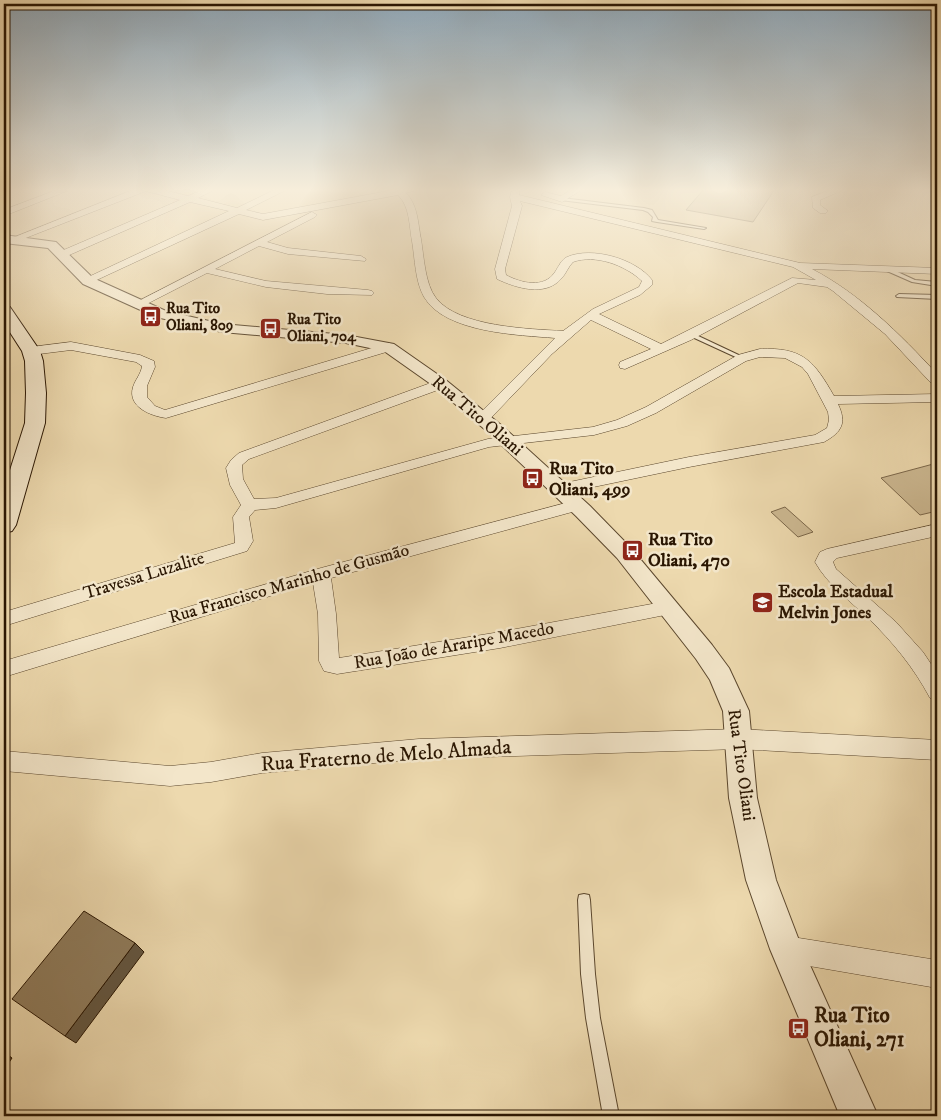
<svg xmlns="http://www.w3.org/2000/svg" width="941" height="1120" font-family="'IM FELL DW Pica',serif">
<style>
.green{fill:#ccb891;stroke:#7b674a}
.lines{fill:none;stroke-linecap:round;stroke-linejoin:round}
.service-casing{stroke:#5b472d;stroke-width:2}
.minor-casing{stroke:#5b472d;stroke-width:1}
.tertiary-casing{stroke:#5b472d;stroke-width:2}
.secondary-casing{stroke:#2a1602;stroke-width:2}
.service{fill:#f3e6ca;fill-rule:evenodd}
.minor{fill:#f3e6ca;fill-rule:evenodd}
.tertiary{fill:#f3e6ca;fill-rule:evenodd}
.secondary{fill:#f3e6ca;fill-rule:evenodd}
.shaded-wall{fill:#645640;stroke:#2a1602}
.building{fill:#8f7b5b;stroke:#2a1602}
.labels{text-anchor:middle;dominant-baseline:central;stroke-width:5;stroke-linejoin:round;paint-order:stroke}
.far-poi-label{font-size:15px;font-weight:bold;fill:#2a1602;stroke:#f3e6ca;text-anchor:start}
.street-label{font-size:18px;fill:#2a1602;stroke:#f3e6ca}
.poi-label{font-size:18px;font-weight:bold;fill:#2a1602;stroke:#f3e6ca;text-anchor:start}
.near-street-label{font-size:21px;fill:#2a1602;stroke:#f3e6ca}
.near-poi-label{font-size:21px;font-weight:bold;fill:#2a1602;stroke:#f3e6ca;text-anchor:start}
</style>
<rect width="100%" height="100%" fill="#edd9ae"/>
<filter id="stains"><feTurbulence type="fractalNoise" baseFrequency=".004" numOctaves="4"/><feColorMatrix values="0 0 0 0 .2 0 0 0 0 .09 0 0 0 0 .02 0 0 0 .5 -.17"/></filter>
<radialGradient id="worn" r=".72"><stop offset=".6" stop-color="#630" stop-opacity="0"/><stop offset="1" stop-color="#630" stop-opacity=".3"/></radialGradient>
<g class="green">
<path d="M704 189H775L753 222 686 210Z"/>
<path d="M937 463V511L920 515 881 478Z"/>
<path d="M785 507 813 532 798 537 771 512Z"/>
</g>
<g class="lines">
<defs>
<g id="service">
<path d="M562 198 644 208 652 210 658 220 706 228 704 229 657 222 652 221 653 217 648 212 643 210 560 200Z"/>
<path d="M889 268 915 280 937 282V286L912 282 887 271 886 270Z"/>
<path d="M899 294 937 295V299L897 297 896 296Z"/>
<path d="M690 334H694L745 358 740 359 690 336Z"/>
<path d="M584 894 589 895 590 900 595 974 600 1018 619 1116H603L586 1018 581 974 578 900 579 895Z"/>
</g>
<g id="minor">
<path d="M59 189H72L4 216V210Z"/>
<path d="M135 189H160L188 196 204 189H216L198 198 237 208 276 189H288L246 210 263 214 399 189H419L406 193C418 205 418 224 421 239 424 257 425 284 436 298 458 327 530 329 563 331L593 309 639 287 642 281C625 265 595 254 573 262 568 267 566 274 561 279 545 297 516 288 497 279L495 269 512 206 510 197 512 189H520L519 195 800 263 937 268V274L812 269C860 294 900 334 937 374V385L932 384 885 334 833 291 827 287 798 283 691 340 625 369 620 368 619 365 620 362 651 349 591 320 552 354 487 422H477L475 419 477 416 555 338C519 335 445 333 424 297 415 281 415 259 412 241 409 225 410 207 398 195L263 220 239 214 88 284 83 281 84 279 229 211 190 202 67 256H59L58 254 59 252 180 200 146 191 18 241H12L10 239ZM520 201 793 267 816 280 792 278 661 344 599 314 640 295 652 285V280C636 259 592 246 567 257 561 260 559 266 555 272 544 289 521 283 506 275L505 269 522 206Z"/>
<path d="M572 189H583L562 202 541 195 545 192 561 196Z"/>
<path d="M832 189H845L820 200V205L828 211 826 213H820L813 208 812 197Z"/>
<path d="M312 212 317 215 315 217 267 242 288 248 361 256 366 259 365 261 288 254 259 246 215 269 266 281 368 290 372 291 374 293 372 295 327 294 266 287 207 273 141 307 137 308 131 305Z"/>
<path d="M15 322 19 323 21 326 4 335V327Z"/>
<path d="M71 342 140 355 154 361 155 367 147 386V397L155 406 165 410 385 344 389 343 395 347 393 350 166 418C151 416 127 407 133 387 135 380 141 374 142 366L136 362 71 350 31 355 25 351 31 347Z"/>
<path d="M760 349C803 347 814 361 834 396L937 394V402L838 404C847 423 842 432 824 442L689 467 560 494 554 493 552 489 554 485 560 484 689 457 815 435 827 428 829 420 828 412 808 374 802 367 785 358 760 357 746 361 656 413 627 426 594 435 489 447 276 508 255 510 249 517 253 541 247 551 4 626V612L235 543 233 517 241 505 230 485 226 468 231 460 239 453 436 381H446L448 384 446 387 249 459 242 465 243 479 254 499 276 498 488 439 593 427 617 420 646 407 738 355Z"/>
<path d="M577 500 583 501 585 505 583 509 331 578 336 614 339 658 500 632 668 601 675 603 677 608 675 613 500 648 337 674 324 671 319 661 318 614 313 583 4 677V661L321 568Z"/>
<path d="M937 524V536L837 558 833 562 836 569 896 622 923 652 937 673V701L930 698C914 668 893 642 868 618 849 600 828 585 815 562L820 552 827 549Z"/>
<path d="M739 729 937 740V760L739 749 419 759 262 773 211 782 170 786 4 771V751L170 766 211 762 262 753 419 739Z"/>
<path d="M786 936 937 960V988L786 962 777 958 773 949 777 940Z"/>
</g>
<path id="tertiary" d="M4 235 56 242 93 278 166 311 222 324 346 335 394 344 447 381 501 425 590 506 631 548 712 645 729 668 749 711 757 798 776 880 800 943 878 1116H840L770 949 746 880 729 798 723 711 710 680 696 659 617 558 576 516 489 433 435 387 384 351 346 343 222 332 156 317 83 284 48 248 4 243Z"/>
<path id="secondary" d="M4 306 10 307 40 351 43 361 46 393 45 423 16 525 12 531 4 533V489L25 423 26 393 25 361 22 351 4 323Z"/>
</defs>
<use href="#service" class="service-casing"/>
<use href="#minor" class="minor-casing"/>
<use href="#tertiary" class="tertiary-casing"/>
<use href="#secondary" class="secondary-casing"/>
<use href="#service" class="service"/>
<use href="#minor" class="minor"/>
<use href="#tertiary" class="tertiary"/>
<use href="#secondary" class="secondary"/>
</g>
<g class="shaded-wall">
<path d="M135 943 144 952 76 1043 65 1036Z"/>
<path d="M8 1055 12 1058 4 1070V1062Z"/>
</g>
<g class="building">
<path d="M84 911 135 943 65 1036 12 999Z"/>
<path d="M4 1053 8 1055 4 1062Z"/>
</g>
<linearGradient id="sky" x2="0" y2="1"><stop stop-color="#8fa8ba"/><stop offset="0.55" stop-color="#f7eedb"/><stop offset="1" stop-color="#f7eedb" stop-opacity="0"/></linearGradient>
<rect width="941" height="346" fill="url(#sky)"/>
<defs>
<symbol id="bus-square" viewBox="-11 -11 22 22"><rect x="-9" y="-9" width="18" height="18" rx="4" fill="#8f2418" stroke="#f3e6ca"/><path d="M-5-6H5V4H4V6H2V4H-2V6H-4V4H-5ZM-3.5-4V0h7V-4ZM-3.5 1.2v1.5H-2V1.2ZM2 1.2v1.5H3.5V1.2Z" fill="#fff"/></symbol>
<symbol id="school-square" viewBox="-11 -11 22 22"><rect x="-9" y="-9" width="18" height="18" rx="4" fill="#8f2418" stroke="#f3e6ca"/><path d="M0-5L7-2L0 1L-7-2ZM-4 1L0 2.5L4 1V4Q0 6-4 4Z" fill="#fff"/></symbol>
</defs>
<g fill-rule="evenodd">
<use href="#bus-square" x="138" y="304" width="25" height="25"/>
<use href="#bus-square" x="258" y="316" width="25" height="25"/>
<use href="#bus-square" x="520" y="466" width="25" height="25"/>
<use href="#bus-square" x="620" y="538" width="25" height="25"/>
<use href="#school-square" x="750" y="590" width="25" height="25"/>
<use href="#bus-square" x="786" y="1016" width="25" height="25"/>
</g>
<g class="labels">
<g class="far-poi-label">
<text x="166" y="308">Rua Tito<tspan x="166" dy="17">Oliani, 809</tspan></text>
<text x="287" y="319">Rua Tito<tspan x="287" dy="17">Oliani, 704</tspan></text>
</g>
<g class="street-label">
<text transform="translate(477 416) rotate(40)">Rua Tito Oliani</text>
<text transform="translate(144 576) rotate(-17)">Travessa Luzalite</text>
<text transform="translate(289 584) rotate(-16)">Rua Francisco Marinho de Gusmão</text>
<text transform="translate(454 646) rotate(-10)">Rua João de Araripe Macedo</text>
<text transform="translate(741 765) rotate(82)">Rua Tito Oliani</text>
</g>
<g class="poi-label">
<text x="549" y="469">Rua Tito<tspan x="549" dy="21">Oliani, 499</tspan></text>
<text x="648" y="540">Rua Tito<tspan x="648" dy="21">Oliani, 470</tspan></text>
<text x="778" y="592">Escola Estadual<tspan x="778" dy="21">Melvin Jones</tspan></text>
</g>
<g class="near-street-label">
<text transform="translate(386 756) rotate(-4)">Rua Fraterno de Melo Almada</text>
</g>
<g class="near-poi-label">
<text x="814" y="1016">Rua Tito<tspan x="814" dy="24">Oliani, 271</tspan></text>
</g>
</g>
<rect width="941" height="1120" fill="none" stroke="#edd9ae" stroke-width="20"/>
<rect x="5" y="5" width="931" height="1110" fill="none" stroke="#2a1602" stroke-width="2.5"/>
<rect x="10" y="10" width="921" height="1100" fill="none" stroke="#2a1602"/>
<rect width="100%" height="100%" filter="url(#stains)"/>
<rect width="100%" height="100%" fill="url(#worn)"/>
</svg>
